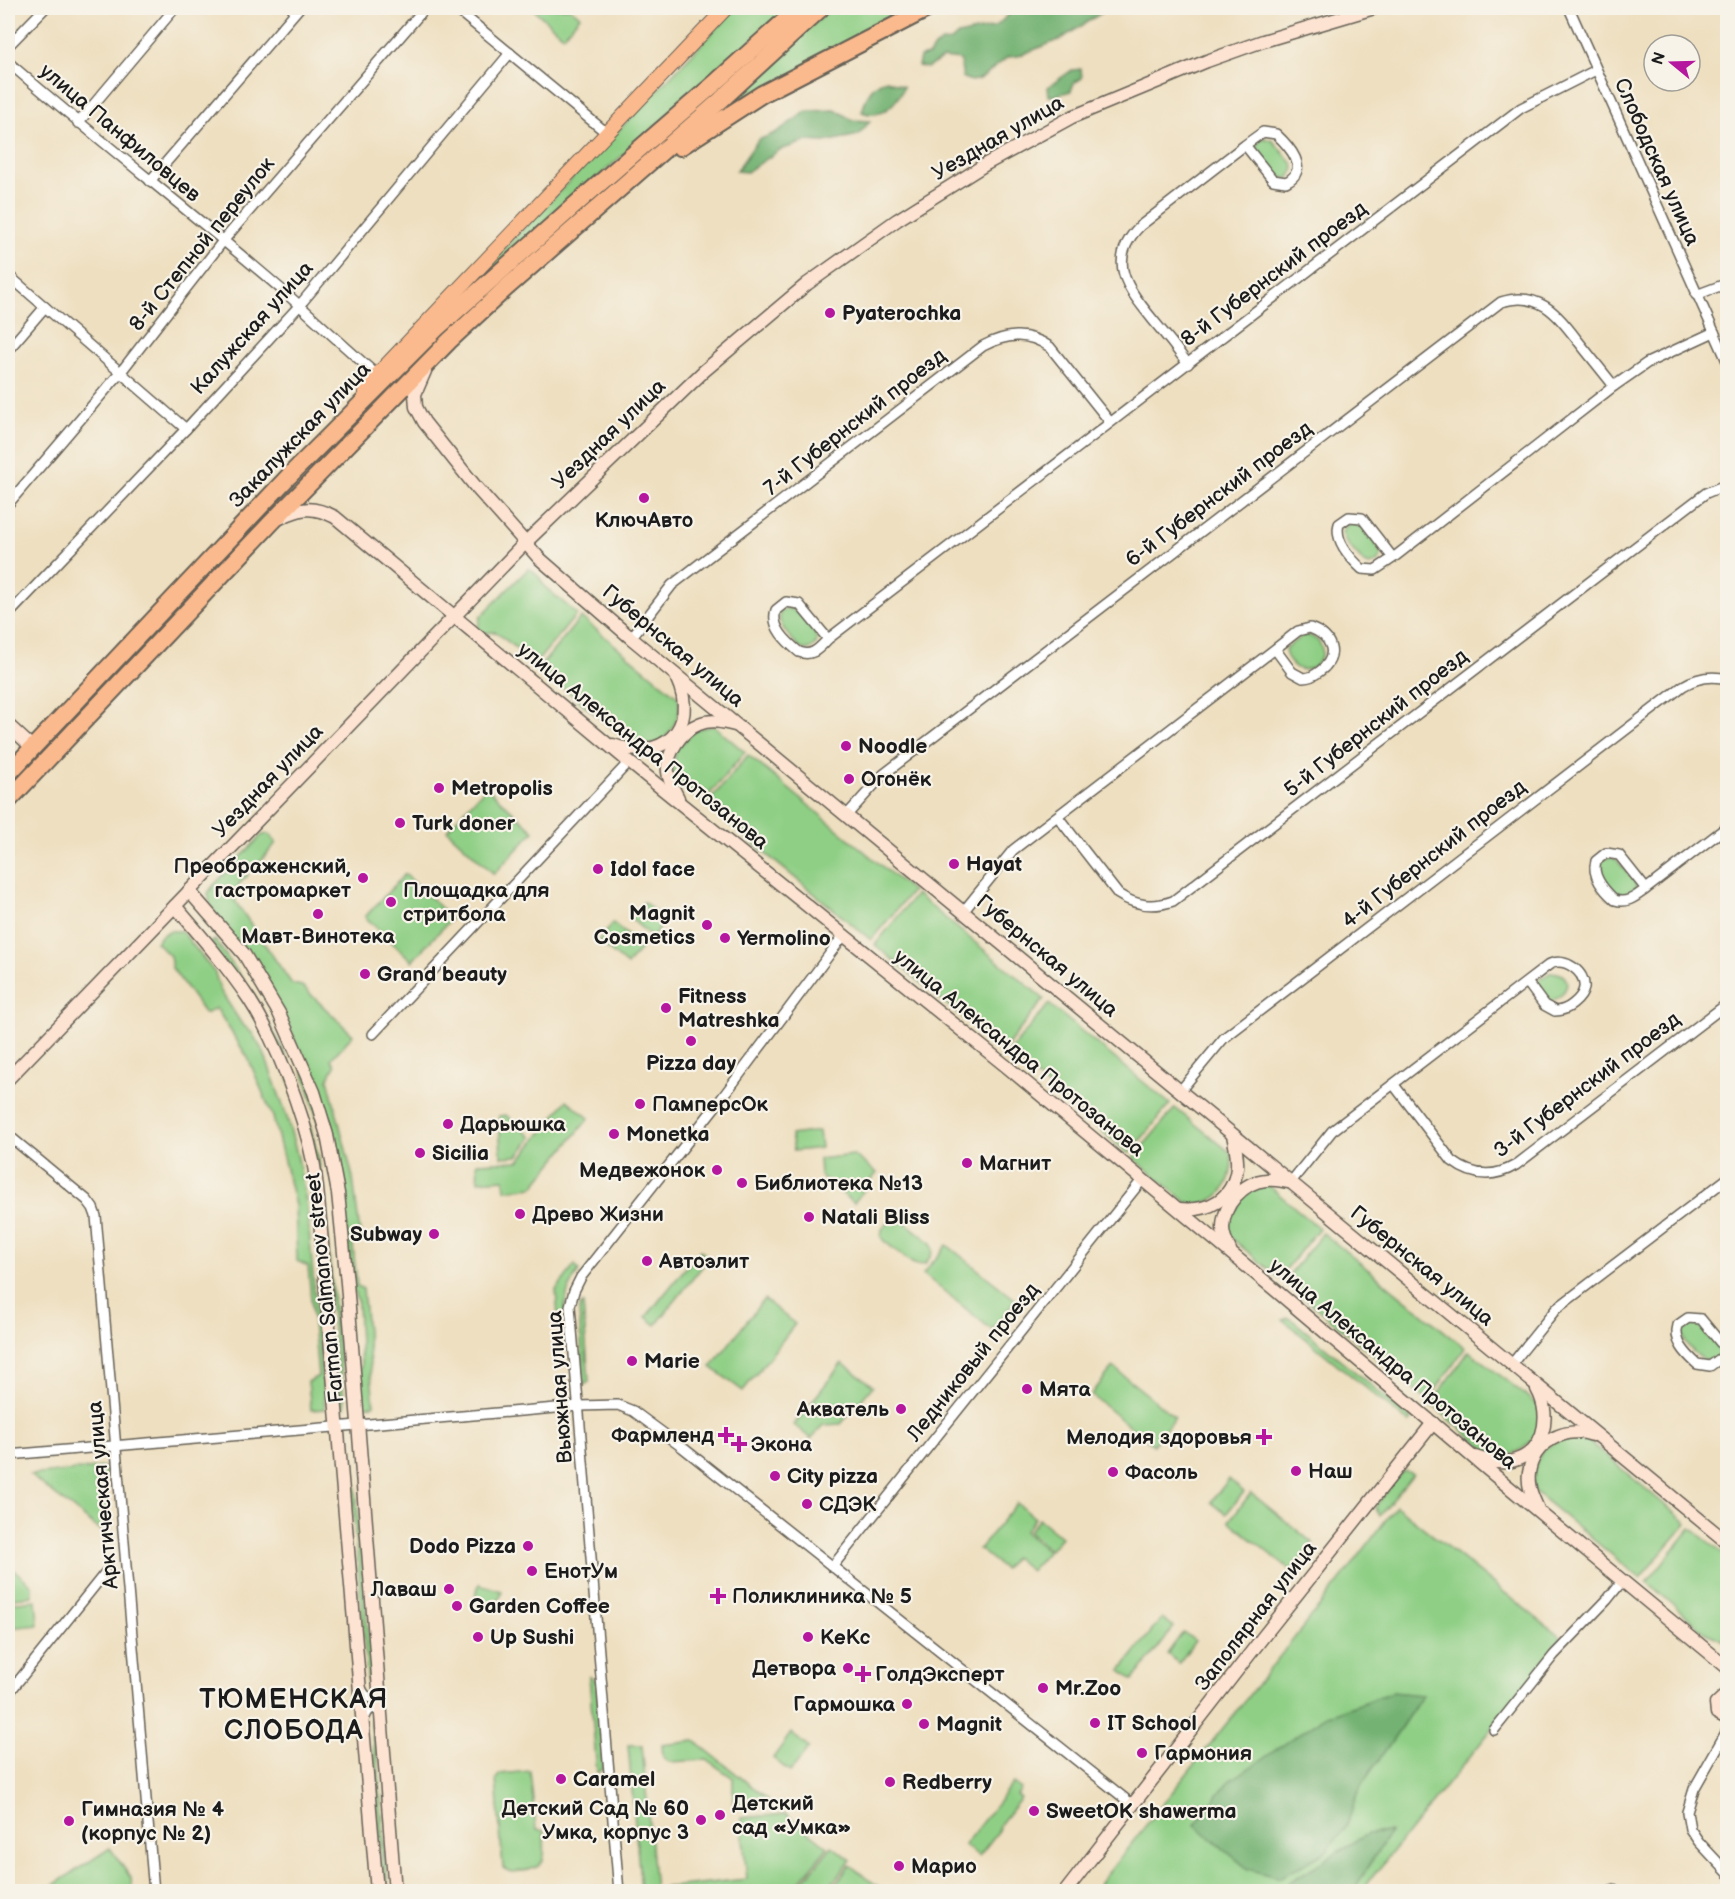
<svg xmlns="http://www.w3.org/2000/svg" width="1735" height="1899" font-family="'Balsamiq Sans',sans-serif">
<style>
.green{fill:#8fcf85;stroke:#567650;stroke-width:1.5}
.forest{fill:#73b272;stroke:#486747;stroke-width:1.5}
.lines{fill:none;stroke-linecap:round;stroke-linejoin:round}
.street-casing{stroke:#666055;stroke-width:12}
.secondary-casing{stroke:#666055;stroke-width:15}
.primary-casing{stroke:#666055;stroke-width:16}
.highway-casing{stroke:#666055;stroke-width:20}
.street{stroke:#fff;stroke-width:9}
.secondary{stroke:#fde3d1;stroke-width:12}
.primary{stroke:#fbba8d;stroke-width:14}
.highway{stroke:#fbba8d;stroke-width:16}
.poi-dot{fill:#b5179e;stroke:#f7f3e8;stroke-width:2}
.labels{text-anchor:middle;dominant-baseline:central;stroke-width:4.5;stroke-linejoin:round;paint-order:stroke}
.street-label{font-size:21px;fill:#1c1c1c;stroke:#f7f3e8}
.poi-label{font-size:21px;font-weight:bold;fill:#1c1c1c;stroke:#f7f3e8;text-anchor:start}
.district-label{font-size:27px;font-weight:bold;letter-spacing:1.5px;fill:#1c1c1c;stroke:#f7f3e8}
</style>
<rect width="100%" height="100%" fill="#f7f3e8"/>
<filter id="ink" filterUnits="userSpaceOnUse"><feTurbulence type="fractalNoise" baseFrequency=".0167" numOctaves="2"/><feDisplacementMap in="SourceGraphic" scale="12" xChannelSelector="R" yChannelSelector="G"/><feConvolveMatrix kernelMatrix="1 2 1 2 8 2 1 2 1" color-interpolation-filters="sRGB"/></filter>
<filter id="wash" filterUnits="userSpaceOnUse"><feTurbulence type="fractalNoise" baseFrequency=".008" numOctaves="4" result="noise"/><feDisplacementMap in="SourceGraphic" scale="24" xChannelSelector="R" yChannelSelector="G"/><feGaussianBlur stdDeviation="1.35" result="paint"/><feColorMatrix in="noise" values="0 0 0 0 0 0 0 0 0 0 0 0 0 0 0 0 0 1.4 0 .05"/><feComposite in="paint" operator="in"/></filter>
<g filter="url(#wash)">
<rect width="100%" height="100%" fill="#eedfc0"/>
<g class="green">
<path d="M532 8H570L580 16 563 36Z"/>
<path d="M735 8H788L422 334 696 50Z"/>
<path d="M831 8H920L707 122Z"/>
<path d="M1265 138 1273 141 1293 164 1294 169 1289 178H1277L1258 156 1255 147 1261 139Z"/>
<path d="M1352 523C1364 526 1381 545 1381 557L1376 563 1369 565 1364 563 1345 541 1342 532 1348 524Z"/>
<path d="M529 568 539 577 545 587 577 614 535 664 496 632 484 633 478 628 480 617Z"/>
<path d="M788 608C800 611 817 630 817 642L812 648 805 650 800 648C791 637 777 627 780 612Z"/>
<path d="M581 617 678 697C683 713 671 739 654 744 648 746 641 746 635 747L539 668Z"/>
<path d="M1308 635C1341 647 1308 686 1290 662 1287 657 1285 655 1285 649L1302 636Z"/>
<path d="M714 726 745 752 703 802 672 777 676 749 697 729Z"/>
<path d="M748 755 912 891 871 940 706 805Z"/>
<path d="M486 787 534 831 494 874 447 830Z"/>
<path d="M269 834 276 843 256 867 254 865 246 873 248 875 239 884 235 901 292 984 302 986 353 1035 331 1059 335 1066 328 1079 353 1178 360 1234 352 1236 357 1286 363 1289 374 1405 361 1406 358 1372 361 1366 358 1303 352 1285 345 1217 293 1035 210 905 208 893 213 886 262 835Z"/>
<path d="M1612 857 1616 859 1636 883 1637 891 1625 898C1613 893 1581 859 1612 857Z"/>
<path d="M405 874 452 918 412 961 365 917Z"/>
<path d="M916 894 1044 999 1003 1051 875 945Z"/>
<path d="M644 902 666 921 652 937 630 918Z"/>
<path d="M613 923 642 947 627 965 598 941Z"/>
<path d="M169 931H181L185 935 215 973 220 990 241 1023 252 1033 264 1053 286 1114 298 1158 307 1207 325 1409 311 1410 308 1382 318 1376 308 1266 297 1261 295 1205 273 1117 248 1058 216 1008 205 1014 172 968 170 956 156 942 162 935Z"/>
<path d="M215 940 255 997 284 1052 304 1102 319 1160 345 1407 341 1408 316 1160 281 1055 211 942Z"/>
<path d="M1551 972C1575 973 1569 995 1550 1002 1542 999 1536 990 1536 982Z"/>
<path d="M1049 1004 1170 1104 1129 1154 1008 1053Z"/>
<path d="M567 1100 589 1118 533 1187 505 1190 504 1179 478 1181 477 1163 519 1161Z"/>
<path d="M1175 1108 1231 1153C1234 1171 1228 1193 1210 1201 1204 1203 1196 1204 1190 1205L1133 1158Z"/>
<path d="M506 1115 532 1137 518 1156 501 1157 499 1116Z"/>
<path d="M819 1131 821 1148 794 1151 791 1135Z"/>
<path d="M854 1155 877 1173 854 1203 820 1175 819 1159Z"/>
<path d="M1268 1185 1319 1228 1279 1278 1229 1236C1226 1218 1233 1201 1249 1190 1254 1187 1262 1186 1268 1185Z"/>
<path d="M893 1218 901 1219 930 1242C936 1251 931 1256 925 1264L917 1265 912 1263 884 1241 881 1237 882 1229Z"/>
<path d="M1323 1233 1465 1348 1428 1401 1284 1281Z"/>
<path d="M947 1245 1016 1300 992 1330 923 1274Z"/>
<path d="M700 1250 709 1258 656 1325 646 1317Z"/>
<path d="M575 1265 579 1271C568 1285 564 1299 565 1317L558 1318 556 1290Z"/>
<path d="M764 1299 795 1324 743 1391 711 1367Z"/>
<path d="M583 1304 589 1382 584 1385 579 1311 581 1305Z"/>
<path d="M1288 1318 1291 1319 1412 1419 1409 1423 1283 1320Z"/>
<path d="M1686 1322H1694L1698 1324 1719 1347V1355L1711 1362C1697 1359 1672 1335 1686 1322Z"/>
<path d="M1469 1351 1538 1405C1546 1434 1524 1456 1495 1457L1431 1404Z"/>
<path d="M842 1363 873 1386 841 1424 823 1425 811 1439 794 1425Z"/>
<path d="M1113 1367 1175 1417 1153 1445 1091 1395Z"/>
<path d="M1578 1438 1588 1441 1687 1523 1640 1578 1534 1491C1531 1471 1537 1448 1558 1441 1564 1439 1571 1439 1578 1438Z"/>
<path d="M353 1457 373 1688 371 1691 368 1688 349 1458Z"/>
<path d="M105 1467 110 1538 30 1475Z"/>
<path d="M1405 1471 1413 1474 1380 1516 1375 1507 1401 1473Z"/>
<path d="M1229 1479 1244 1492 1226 1514 1211 1502Z"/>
<path d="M1251 1493 1313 1543 1291 1571 1229 1521Z"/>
<path d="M1017 1503 1035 1518 1024 1532 1048 1551 1031 1571 1014 1557 1004 1569 979 1549Z"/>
<path d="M1396 1506 1564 1640 1361 1891 1093 1892 1353 1564Z"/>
<path d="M1039 1519 1061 1537 1050 1550 1028 1532Z"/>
<path d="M1691 1528 1727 1557V1642L1706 1633 1647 1582Z"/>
<path d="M8 1565 32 1585V1596L14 1598 8 1593Z"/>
<path d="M479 1584 502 1591 496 1609 474 1602Z"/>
<path d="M36 1600 38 1625 8 1628V1603Z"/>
<path d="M1162 1618 1174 1627 1133 1680 1121 1670Z"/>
<path d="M1183 1632 1195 1641 1179 1663 1167 1654Z"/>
<path d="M589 1676 596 1681 603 1769 597 1773Z"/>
<path d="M373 1717 375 1719 388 1891H384L371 1719Z"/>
<path d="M791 1733 809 1748 790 1772 773 1758Z"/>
<path d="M695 1741 768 1799 762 1806 738 1808 733 1803V1778L707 1760 669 1762 663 1757 662 1745Z"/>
<path d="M628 1745H642L655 1891H641Z"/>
<path d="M530 1771 536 1829 544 1831C544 1854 550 1868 522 1871 515 1872 509 1873 503 1868L496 1779 500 1774Z"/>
<path d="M1013 1783 1021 1789 1017 1795 1021 1798 998 1827 1000 1829 979 1856 964 1845Z"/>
<path d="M786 1814 828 1847 792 1891H661V1888L747 1879 741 1818Z"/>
<path d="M832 1846 851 1860 826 1891H795Z"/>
<path d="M110 1848 131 1878 132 1891H44Z"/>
<path d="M850 1865 884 1891H830Z"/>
</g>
<g class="forest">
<path d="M1016 8H1109L1061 39 1018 56 1008 57 980 79 971 81 963 78 960 60 943 58 927 68 918 66 920 57 929 55 934 47 942 42 951 41 958 35 995 27Z"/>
<path d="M1081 69 1082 78 1074 83 1071 91 1054 96H1049L1048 87 1072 70Z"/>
<path d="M887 80 904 87C896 104 882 120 862 112 866 97 871 83 887 80Z"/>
<path d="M836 110 852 120 870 121 859 135 825 142 807 141 780 150 747 172 736 171 758 140 775 133 807 111Z"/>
<path d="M1392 1692 1423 1695 1361 1786 1346 1827 1326 1852 1279 1878 1248 1869 1195 1825 1227 1783 1326 1716Z"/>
<path d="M1390 1832 1353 1891H1293L1288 1883 1367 1834Z"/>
</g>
</g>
<g filter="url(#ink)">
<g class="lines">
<defs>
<g id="street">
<path d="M455 8 608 134"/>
<path d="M1569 8 1728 363"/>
<path d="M8 50V46L45 8"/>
<path d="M8 57V62C100 142 197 216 289 296 318 322 347 349 377 375"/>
<path d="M78 123 175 8"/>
<path d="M150 181 299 8"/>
<path d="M8 275 186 429"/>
<path d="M1696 295 1728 283"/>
<path d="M8 350 45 307"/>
<path d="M1188 364C1177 349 1165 334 1153 320 1128 289 1105 261 1140 226L1245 145 1273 180 1286 182C1311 170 1289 146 1276 134L1263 132 1245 145"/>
<path d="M8 504 120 373 223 241 425 8"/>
<path d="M1393 558 1375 570 1362 569C1350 558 1334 541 1339 524L1349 517 1362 518 1393 558 1614 386 1647 363 1714 332"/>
<path d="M8 615 186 429 299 306 510 53"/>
<path d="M631 638 672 585 983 346C1006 334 1027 331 1050 347L1110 422"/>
<path d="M828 639C819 648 813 657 799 652 787 642 770 627 776 610L786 602 799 604 828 639 1521 108 1596 70"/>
<path d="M846 816 884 774 1501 302C1539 290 1557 314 1578 341 1590 356 1602 371 1614 386"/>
<path d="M1058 817 1118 894C1136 906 1153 908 1173 901L1706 493 1728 484"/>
<path d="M1646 889 1619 855 1606 853 1596 861C1591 876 1604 890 1615 900 1628 904 1636 896 1646 889L1728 826"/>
<path d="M963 912 1013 850 1275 649 1292 672 1303 678C1310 678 1314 676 1320 671 1340 656 1332 636 1310 628L1298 631 1275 649"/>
<path d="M373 1034 629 762"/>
<path d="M1394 1085 1452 1161C1473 1177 1494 1178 1516 1165L1728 1003"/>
<path d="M1180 1091 1224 1038 1683 686C1697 677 1711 675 1728 679"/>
<path d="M8 1135 87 1200 93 1208 96 1216 154 1892"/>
<path d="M1290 1183 1332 1131 1550 964C1565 957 1586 972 1584 988 1583 995 1578 1000 1573 1004 1567 1009 1562 1011 1555 1011L1544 1005 1527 982"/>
<path d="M1728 1352 1701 1319 1688 1318 1678 1325C1673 1341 1686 1354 1697 1364L1710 1366 1728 1353"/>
<path d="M1511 1365 1556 1309 1728 1178"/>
<path d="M8 1455 579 1406 618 1405 633 1411 682 1447 1133 1805"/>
<path d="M832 1567 1142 1180"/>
<path d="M361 1688C364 1694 366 1698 374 1698L378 1694 379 1687"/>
<path d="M8 1694 105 1573"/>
<path d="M364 1720C368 1708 375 1703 382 1717"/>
<path d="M1728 1729 1694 1789 1687 1812 1690 1829 1699 1842 1728 1873"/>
<path d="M1494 1730 1554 1655 1607 1600 1623 1580"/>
<path d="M1614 1889 1617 1892"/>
<path d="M619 1892 570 1306 574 1291 581 1277 722 1098 844 935"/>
</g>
<g id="secondary">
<path d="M425 371 415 394 416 407 424 422 475 486 539 558 631 638 1728 1543"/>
<path d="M280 518C302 507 313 506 335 517L629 762 1006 1066 1274 1289 1487 1469 1728 1668"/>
<path d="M8 725 33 748"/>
<path d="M613 745C662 763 700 728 677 679"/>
<path d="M678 798C674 790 669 782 668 772 666 753 681 731 699 724 711 719 723 722 735 725"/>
<path d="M189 891 244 954 279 1013 314 1092 327 1135 338 1193 347 1283 395 1892"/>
<path d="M175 906C201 936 227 966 249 999 276 1040 303 1112 313 1161 317 1180 318 1200 320 1220L377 1892"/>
<path d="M8 1079 525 543 704 371 807 284 897 220 986 164 1072 117 1207 61 1263 41 1374 8"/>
<path d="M1179 1209C1208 1212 1233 1200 1237 1168 1238 1157 1235 1145 1233 1135"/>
<path d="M1230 1250C1227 1244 1223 1236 1223 1228 1223 1205 1243 1182 1266 1180 1274 1179 1282 1181 1289 1182"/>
<path d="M1475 1457C1486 1461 1496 1463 1507 1462 1544 1457 1553 1417 1537 1389"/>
<path d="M1538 1509C1533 1498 1527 1486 1529 1473 1533 1442 1565 1426 1593 1435"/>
<path d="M1728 1693 1716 1704 1717 1713 1725 1717 1728 1716"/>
<path d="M1065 1892 1263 1637 1433 1423"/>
</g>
<path id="primary" d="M365 393 377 375 726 8"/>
<g id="highway">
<path d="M680 147 762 94 929 8"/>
<path d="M8 774 289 476 436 329 584 197 713 85 799 8"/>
<path d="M8 801 271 523 449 341 506 288 721 100 821 8"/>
</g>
</defs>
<use href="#street" class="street-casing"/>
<use href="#secondary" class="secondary-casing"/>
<use href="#primary" class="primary-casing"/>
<use href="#highway" class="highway-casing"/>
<use href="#street" class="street"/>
<use href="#secondary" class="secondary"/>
<use href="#primary" class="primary"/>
<use href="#highway" class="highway"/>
</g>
</g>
<g class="poi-dot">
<circle cx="830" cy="313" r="6"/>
<circle cx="644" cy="498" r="6"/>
<circle cx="846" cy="746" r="6"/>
<circle cx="849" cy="779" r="6"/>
<circle cx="439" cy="788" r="6"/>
<circle cx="400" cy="823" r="6"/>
<circle cx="954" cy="864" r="6"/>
<circle cx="598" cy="869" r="6"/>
<circle cx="363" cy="878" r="6"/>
<circle cx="391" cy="902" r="6"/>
<circle cx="318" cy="914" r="6"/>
<circle cx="707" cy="925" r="6"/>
<circle cx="725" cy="938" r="6"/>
<circle cx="365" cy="974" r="6"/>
<circle cx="666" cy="1008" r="6"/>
<circle cx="691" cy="1041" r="6"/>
<circle cx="640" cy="1104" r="6"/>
<circle cx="448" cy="1124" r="6"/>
<circle cx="614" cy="1134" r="6"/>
<circle cx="420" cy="1153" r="6"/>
<circle cx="967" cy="1163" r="6"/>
<circle cx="717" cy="1170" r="6"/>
<circle cx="742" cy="1183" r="6"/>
<circle cx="520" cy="1214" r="6"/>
<circle cx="809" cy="1217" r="6"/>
<circle cx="434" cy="1234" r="6"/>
<circle cx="647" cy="1261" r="6"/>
<circle cx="632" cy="1361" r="6"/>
<circle cx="1027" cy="1389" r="6"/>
<circle cx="901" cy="1409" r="6"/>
<path d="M723 1426h6v6h6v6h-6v6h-6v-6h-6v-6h6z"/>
<path d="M1261 1428h6v6h6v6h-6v6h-6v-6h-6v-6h6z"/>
<path d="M736 1435h6v6h6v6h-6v6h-6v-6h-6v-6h6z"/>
<circle cx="1296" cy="1471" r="6"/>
<circle cx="1113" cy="1472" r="6"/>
<circle cx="775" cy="1476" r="6"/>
<circle cx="807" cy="1504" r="6"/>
<circle cx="528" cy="1546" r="6"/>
<circle cx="532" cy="1571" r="6"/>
<circle cx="449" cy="1589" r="6"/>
<path d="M715 1587h6v6h6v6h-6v6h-6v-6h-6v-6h6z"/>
<circle cx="457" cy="1606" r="6"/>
<circle cx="478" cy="1637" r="6"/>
<circle cx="808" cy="1637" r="6"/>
<circle cx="848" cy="1668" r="6"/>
<path d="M860 1665h6v6h6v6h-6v6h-6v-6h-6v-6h6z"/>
<circle cx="1043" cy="1688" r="6"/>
<circle cx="907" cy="1704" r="6"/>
<circle cx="1095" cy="1723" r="6"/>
<circle cx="924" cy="1724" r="6"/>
<circle cx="1142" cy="1753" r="6"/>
<circle cx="561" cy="1779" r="6"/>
<circle cx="890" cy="1782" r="6"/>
<circle cx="1034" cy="1811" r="6"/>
<circle cx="720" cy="1815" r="6"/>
<circle cx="701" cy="1820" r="6"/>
<circle cx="69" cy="1821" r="6"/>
<circle cx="899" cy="1866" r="6"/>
</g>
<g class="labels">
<g class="street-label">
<text transform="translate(120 133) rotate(40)">улица Панфиловцев</text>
<text transform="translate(998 138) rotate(-30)">Уездная улица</text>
<text transform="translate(1657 162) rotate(66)">Слободская улица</text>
<text transform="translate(202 244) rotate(-51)">8-й Степной переулок</text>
<text transform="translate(1274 274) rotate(-37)">8-й Губернский проезд</text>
<text transform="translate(252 328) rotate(-48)">Калужская улица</text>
<text transform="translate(855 422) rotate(-38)">7-й Губернский проезд</text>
<text transform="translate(609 434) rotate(-44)">Уездная улица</text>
<text transform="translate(300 435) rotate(-46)">Закалужская улица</text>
<text transform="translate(1219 494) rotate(-37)">6-й Губернский проезд</text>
<text transform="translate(673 646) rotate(40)">Губернская улица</text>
<text transform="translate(1376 723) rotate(-38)">5-й Губернский проезд</text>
<text transform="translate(643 746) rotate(39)">улица Александра Протозанова</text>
<text transform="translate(268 781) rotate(-46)">Уездная улица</text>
<text transform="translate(1434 854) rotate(-38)">4-й Губернский проезд</text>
<text transform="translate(1047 956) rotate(40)">Губернская улица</text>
<text transform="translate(1019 1053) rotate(39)">улица Александра Протозанова</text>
<text transform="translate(1587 1085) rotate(-37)">3-й Губернский проезд</text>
<text transform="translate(1422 1266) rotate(39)">Губернская улица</text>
<text transform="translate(325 1288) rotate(-96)">Farman Salmanov street</text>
<text transform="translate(973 1362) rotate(-51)">Ледниковый проезд</text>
<text transform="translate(1393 1364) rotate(40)">улица Александра Протозанова</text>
<text transform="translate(560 1387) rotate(-94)">Вьюжная улица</text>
<text transform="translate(103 1495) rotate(-95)">Арктическая улица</text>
<text transform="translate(1256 1616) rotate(-52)">Заполярная улица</text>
</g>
<g class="poi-label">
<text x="842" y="313">Pyaterochka</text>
<text x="644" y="520" text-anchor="middle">КлючАвто</text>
<text x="858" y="746">Noodle</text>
<text x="861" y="779">Огонёк</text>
<text x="451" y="788">Metropolis</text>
<text x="412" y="823">Turk doner</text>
<text x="966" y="864">Hayat</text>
<text x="351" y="866" text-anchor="end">Преображенский,<tspan x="351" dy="24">гастромаркет</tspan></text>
<text x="610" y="869">Idol face</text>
<text x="403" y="890">Площадка для<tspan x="403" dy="24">стритбола</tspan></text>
<text x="695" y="913" text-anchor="end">Magnit<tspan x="695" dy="24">Cosmetics</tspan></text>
<text x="318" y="936" text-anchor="middle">Мавт-Винотека</text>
<text x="737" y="938">Yermolino</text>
<text x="377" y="974">Grand beauty</text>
<text x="678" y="996">Fitness<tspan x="678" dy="24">Matreshka</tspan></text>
<text x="691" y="1063" text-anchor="middle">Pizza day</text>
<text x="652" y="1104">ПамперсОк</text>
<text x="460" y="1124">Дарьюшка</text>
<text x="626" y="1134">Monetka</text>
<text x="432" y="1153">Sicilia</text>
<text x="979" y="1163">Магнит</text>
<text x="705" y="1170" text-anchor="end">Медвежонок</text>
<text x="754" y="1183">Библиотека №13</text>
<text x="532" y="1214">Древо Жизни</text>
<text x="821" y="1217">Natali Bliss</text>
<text x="422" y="1234" text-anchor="end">Subway</text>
<text x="659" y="1261">Автоэлит</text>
<text x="644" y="1361">Marie</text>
<text x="1039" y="1389">Мята</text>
<text x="889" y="1409" text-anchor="end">Акватель</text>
<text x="714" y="1435" text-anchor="end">Фармленд</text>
<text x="1252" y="1437" text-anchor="end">Мелодия здоровья</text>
<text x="751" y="1444">Экона</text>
<text x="1308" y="1471">Наш</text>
<text x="1125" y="1472">Фасоль</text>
<text x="787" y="1476">City pizza</text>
<text x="819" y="1504">СДЭК</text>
<text x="516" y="1546" text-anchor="end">Dodo Pizza</text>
<text x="544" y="1571">ЕнотУм</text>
<text x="437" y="1589" text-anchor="end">Лаваш</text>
<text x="732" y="1596">Поликлиника № 5</text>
<text x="469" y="1606">Garden Coffee</text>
<text x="490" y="1637">Up Sushi</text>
<text x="820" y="1637">КеКс</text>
<text x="836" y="1668" text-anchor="end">Детвора</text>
<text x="875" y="1674">ГолдЭксперт</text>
<text x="1055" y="1688">Mr.Zoo</text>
<text x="895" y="1704" text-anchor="end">Гармошка</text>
<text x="1107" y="1723">IT School</text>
<text x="936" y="1724">Magnit</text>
<text x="1154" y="1753">Гармония</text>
<text x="573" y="1779">Caramel</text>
<text x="902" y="1782">Redberry</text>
<text x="732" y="1803">Детский<tspan x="732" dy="24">сад «Умка»</tspan></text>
<text x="689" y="1808" text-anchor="end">Детский Сад № 60<tspan x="689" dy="24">Умка, корпус 3</tspan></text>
<text x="81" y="1809">Гимназия № 4<tspan x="81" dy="24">(корпус № 2)</tspan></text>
<text x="1046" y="1811">SweetOK shawerma</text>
<text x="911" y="1866">Марио</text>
</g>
<g class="district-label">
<text x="294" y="1700">ТЮМЕНСКАЯ<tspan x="294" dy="31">СЛОБОДА</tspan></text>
</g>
</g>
<rect width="1735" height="1899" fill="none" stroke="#f7f3e8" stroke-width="30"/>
<g transform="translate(1672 63) rotate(289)"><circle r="28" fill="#f7f3e8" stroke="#9f9d96" stroke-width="1.5"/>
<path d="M0-4.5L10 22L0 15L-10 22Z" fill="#b5179e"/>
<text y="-9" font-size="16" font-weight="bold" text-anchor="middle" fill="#1c1c1c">N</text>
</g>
</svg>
